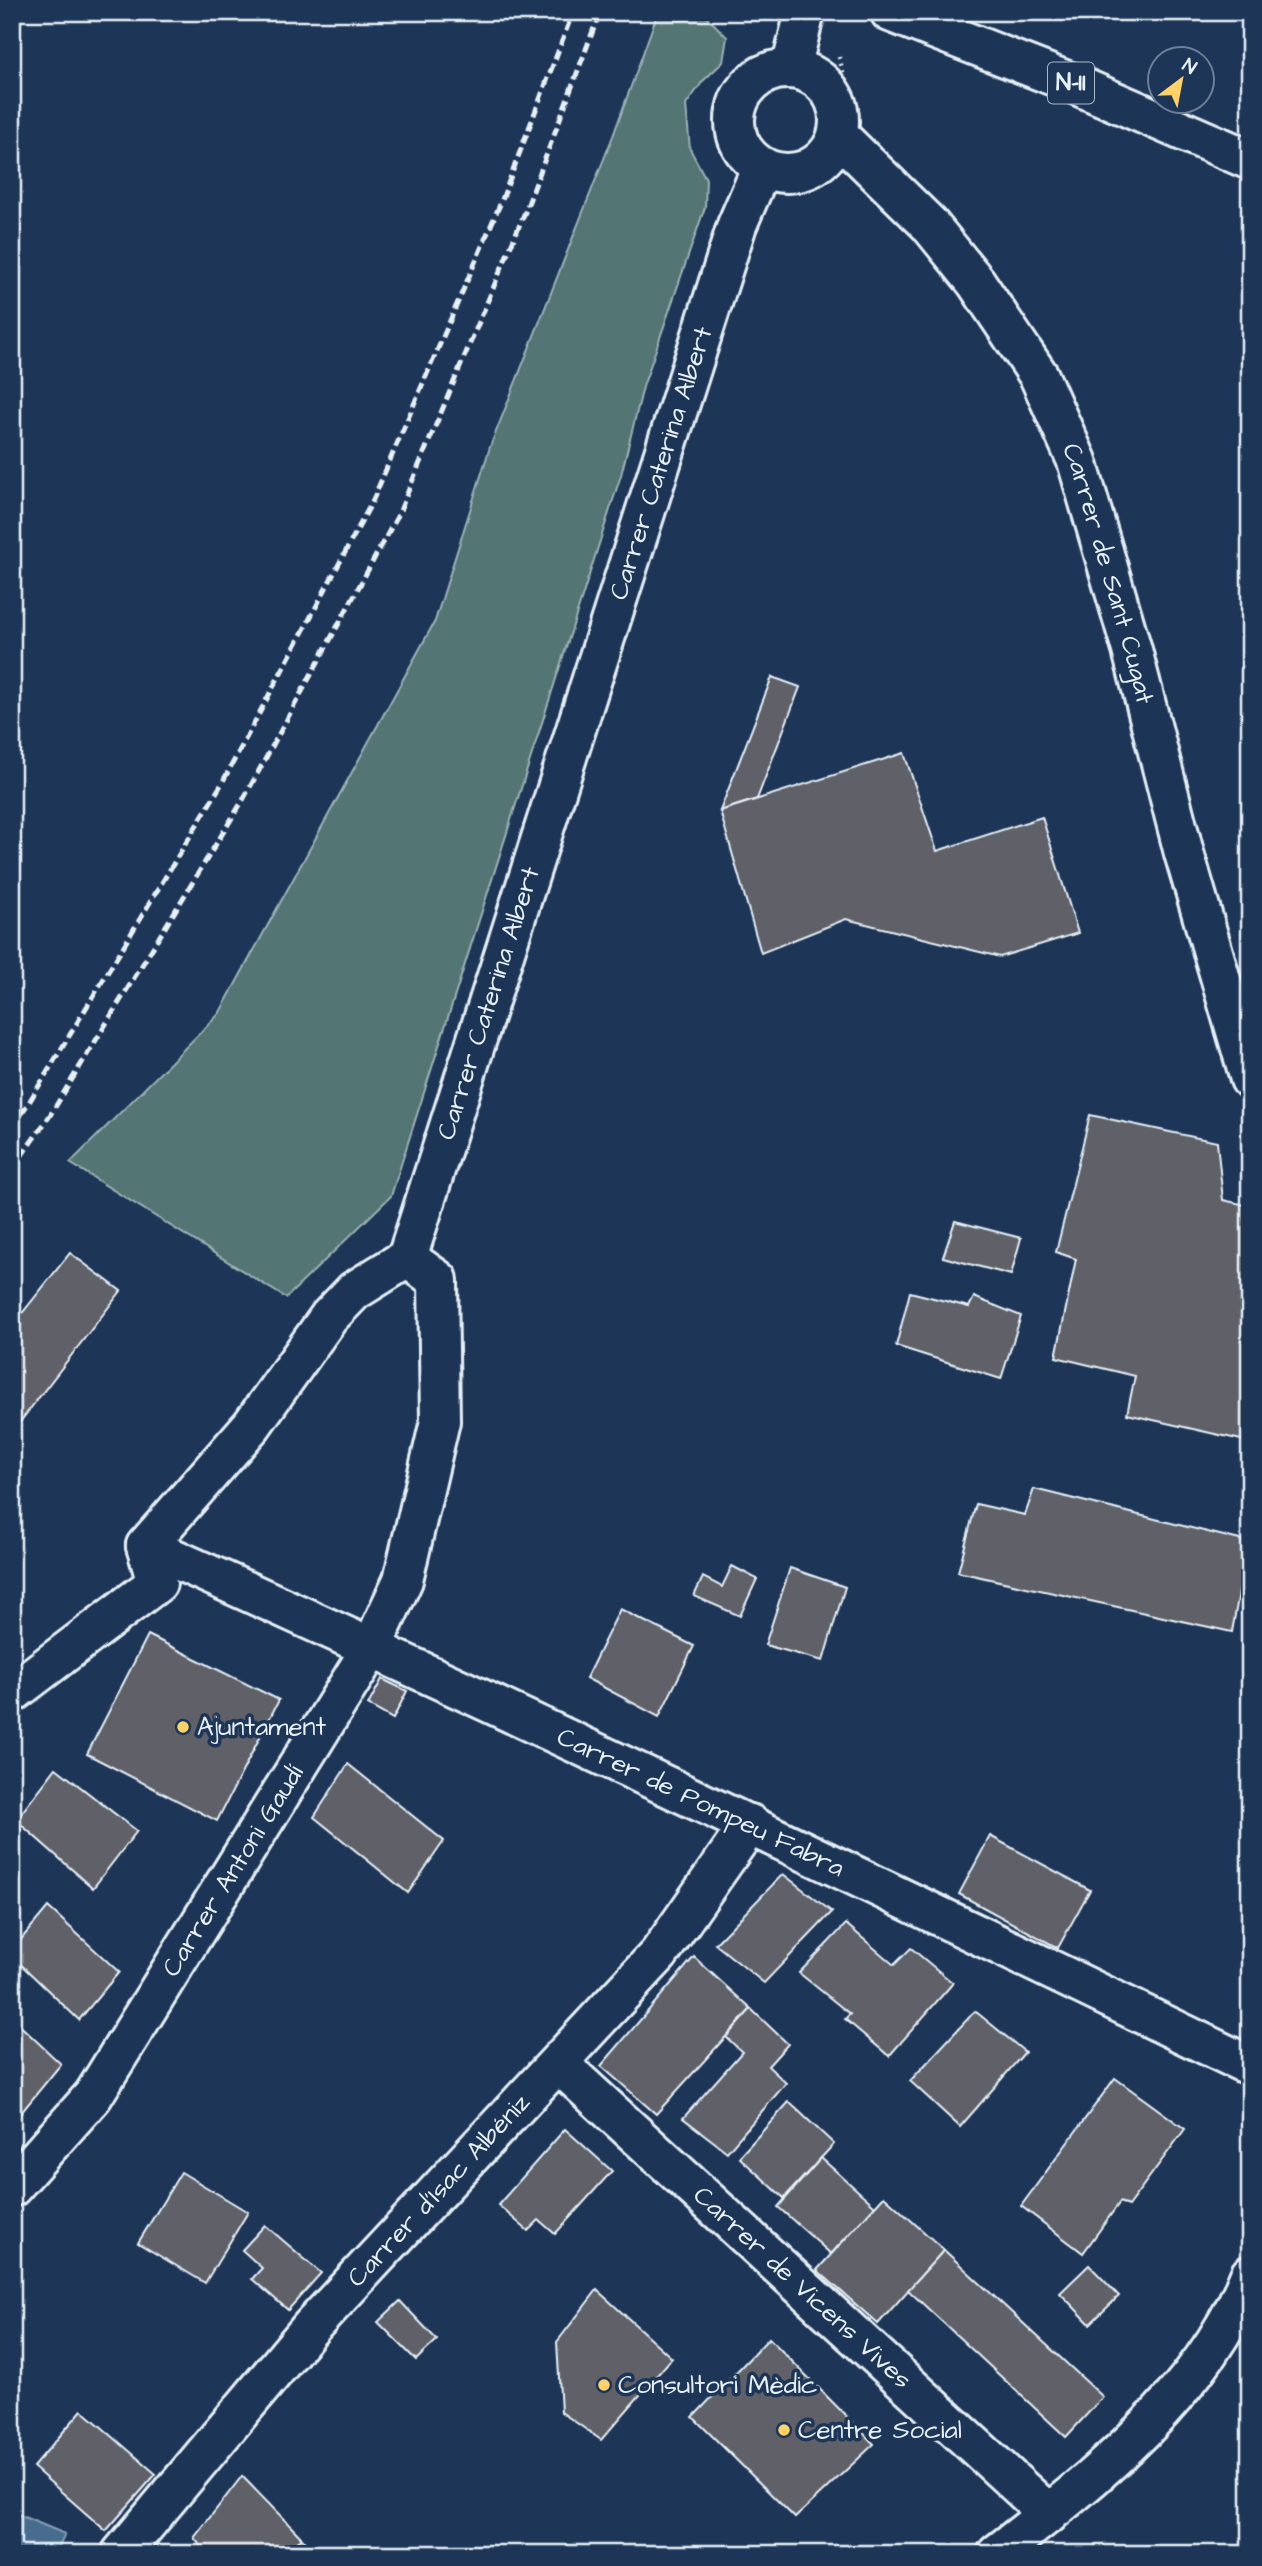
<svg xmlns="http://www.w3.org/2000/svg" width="1262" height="2566" font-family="'Architects Daughter',sans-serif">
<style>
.green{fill:#537473;stroke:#9eb2b6;stroke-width:2}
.water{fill:#466c8e;stroke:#87a1b8;stroke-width:2}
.building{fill:#5e6168;stroke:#e8f1f8;stroke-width:2}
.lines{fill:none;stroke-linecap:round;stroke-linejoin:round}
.street-casing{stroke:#e8f1f8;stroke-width:44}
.secondary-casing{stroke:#e8f1f8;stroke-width:44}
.highway-casing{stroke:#e8f1f8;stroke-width:44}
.path{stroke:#e8f1f8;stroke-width:4.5;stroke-dasharray:2 5;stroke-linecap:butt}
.street{stroke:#1d3557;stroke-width:38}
.secondary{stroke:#1d3557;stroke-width:38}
.highway{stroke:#1d3557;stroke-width:38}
.rail{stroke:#e8f1f8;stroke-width:5;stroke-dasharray:10 5;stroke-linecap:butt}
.poi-dot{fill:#ffd166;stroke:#1d3557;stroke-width:2.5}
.labels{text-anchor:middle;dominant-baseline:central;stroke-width:7;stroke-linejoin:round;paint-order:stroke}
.shield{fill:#1d3557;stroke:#abb9c8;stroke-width:2}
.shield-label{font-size:24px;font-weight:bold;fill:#e8f1f8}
.street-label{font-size:26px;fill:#e8f1f8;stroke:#1d3557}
.poi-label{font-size:26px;fill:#e8f1f8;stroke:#1d3557;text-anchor:start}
</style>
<rect width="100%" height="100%" fill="#1d3557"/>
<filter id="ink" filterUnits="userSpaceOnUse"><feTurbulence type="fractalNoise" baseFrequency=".0143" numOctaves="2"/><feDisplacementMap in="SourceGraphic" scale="14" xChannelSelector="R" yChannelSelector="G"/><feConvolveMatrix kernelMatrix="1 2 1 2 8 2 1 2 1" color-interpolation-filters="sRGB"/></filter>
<g filter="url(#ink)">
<path class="green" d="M658 12H702L727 37 723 62 703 81 686 105 690 149 706 179 705 207 643 387 621 475 391 1196 286 1298 70 1163 219 1014 435 621 490 447 613 136Z"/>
<path class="water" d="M12 2512 65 2534 56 2554H12Z"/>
<g class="building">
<path d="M772 677 800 687 757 799 720 811Z"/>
<path d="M904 753 937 851 1042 817 1078 933 1000 957 846 919 761 953 720 811Z"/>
<path d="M1090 1115 1217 1142 1223 1200 1250 1206V1442L1127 1414 1135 1376 1056 1357 1076 1259 1056 1252Z"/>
<path d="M955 1221 1021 1238 1011 1275 943 1257Z"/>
<path d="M70 1253 121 1291 16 1427 12 1424V1326Z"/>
<path d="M910 1292 969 1307 974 1297 1021 1316 1001 1379 896 1346Z"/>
<path d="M1034 1489 1248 1542 1232 1632 958 1572 976 1504 1025 1515Z"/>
<path d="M732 1566 757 1579 740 1616 694 1596 703 1577 722 1587Z"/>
<path d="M790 1568 845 1587 823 1661 765 1645Z"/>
<path d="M620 1609 694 1646 659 1717 586 1678Z"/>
<path d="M148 1635 279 1700 217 1821 87 1754Z"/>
<path d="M382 1679 407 1691 393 1719 368 1705Z"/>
<path d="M348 1764 444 1841 408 1893 314 1817Z"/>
<path d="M56 1768 137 1831 93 1888 16 1820Z"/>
<path d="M990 1836 1090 1890 1058 1948 959 1894Z"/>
<path d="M783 1874 832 1912 764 1983 715 1944Z"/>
<path d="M48 1907 119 1972 79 2020 12 1956V1950Z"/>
<path d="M846 1924 894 1965 911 1948 953 1983 889 2056 845 2019 850 2014 799 1973Z"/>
<path d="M694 1957 751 2009 656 2114 601 2066Z"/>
<path d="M751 2009 788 2044 768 2066 786 2083 727 2152 683 2118 742 2052 726 2037Z"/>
<path d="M975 2011 1025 2052 960 2127 910 2081Z"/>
<path d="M12 2018 61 2064 12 2124Z"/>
<path d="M1115 2078 1185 2129 1128 2206 1120 2202 1083 2253 1021 2206Z"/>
<path d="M789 2102 834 2144 784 2198 739 2157Z"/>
<path d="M565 2129 612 2171 555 2234 539 2220 528 2231 498 2205Z"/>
<path d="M821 2158 875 2206 831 2254 778 2207Z"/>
<path d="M181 2172 248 2212 205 2283 138 2243Z"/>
<path d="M884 2196 944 2250 878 2324 817 2270Z"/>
<path d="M265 2225 321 2273 288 2310 252 2279 262 2268 242 2250Z"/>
<path d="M944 2250 1103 2397 1066 2437 908 2290Z"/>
<path d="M1089 2265 1119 2296 1090 2324 1060 2293Z"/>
<path d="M597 2290 672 2358 601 2440 561 2412 557 2342Z"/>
<path d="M400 2301 437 2340 416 2360 378 2322Z"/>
<path d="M769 2338 874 2444 795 2518 693 2417Z"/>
<path d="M82 2410 156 2474 106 2531 33 2467Z"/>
<path d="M242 2476 302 2538 285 2554H208L194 2538Z"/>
<path d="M302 2538 316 2554H285Z"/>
</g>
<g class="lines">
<defs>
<g id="street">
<path id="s1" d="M146 1546C518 1712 884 1889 1250 2066"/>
<path id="s2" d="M12 1693 157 1583 146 1546 252 1425 329 1317 354 1291 407 1258 737 225 762 167"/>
<path id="s3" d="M558 2063 1049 2514"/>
<path id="s4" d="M12 2187 93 2096 372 1647 403 1580 440 1421 438 1280 407 1258"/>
<path id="s5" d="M121 2554 312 2326 659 1954 750 1824"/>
</g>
<g id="secondary">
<circle cx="787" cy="121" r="52"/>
<path d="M791 69 805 12"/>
<path id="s6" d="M838 135 929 224 976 282 1039 376 1077 461 1132 650 1184 853 1250 1079"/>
<path d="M997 2554C1095 2478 1203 2394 1250 2275"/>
</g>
<path id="highway" d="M890 12 1072 83 1250 160"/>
</defs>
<use href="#street" class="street-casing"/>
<use href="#secondary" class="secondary-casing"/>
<use href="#highway" class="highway-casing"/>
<path class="path" d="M839 57 845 79 855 98"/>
<use href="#street" class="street"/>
<use href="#secondary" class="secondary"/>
<use href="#highway" class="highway"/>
<g class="rail">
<path d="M12 1126 28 1104 221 785 372 502 501 202 573 12"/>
<path d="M12 1169 49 1117 243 800 399 513 525 212 600 12"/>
</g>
</g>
</g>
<g class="poi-dot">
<circle cx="183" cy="1727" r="7"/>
<circle cx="604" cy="2385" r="7"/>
<circle cx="784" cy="2430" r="7"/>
</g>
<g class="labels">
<rect class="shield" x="1048" y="62.5" width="46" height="41" rx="5"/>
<g class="shield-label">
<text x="1071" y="83">N-II</text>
</g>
<g class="street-label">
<text stroke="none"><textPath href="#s2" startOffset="1447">Carrer Caterina Albert</textPath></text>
<text stroke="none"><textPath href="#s6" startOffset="525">Carrer de Sant Cugat</textPath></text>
<text stroke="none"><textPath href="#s2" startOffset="880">Carrer Caterina Albert</textPath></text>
<text stroke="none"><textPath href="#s1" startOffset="611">Carrer de Pompeu Fabra</textPath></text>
<text stroke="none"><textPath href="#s4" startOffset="387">Carrer Antoni Gaudí</textPath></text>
<text stroke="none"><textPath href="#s5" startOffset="483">Carrer d'Isac Albéniz</textPath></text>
<text stroke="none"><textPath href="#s3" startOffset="332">Carrer de Vicens Vives</textPath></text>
</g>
<g class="poi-label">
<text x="197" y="1727">Ajuntament</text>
<text x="618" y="2385">Consultori Mèdic</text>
<text x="798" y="2430">Centre Social</text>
</g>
</g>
<rect width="1262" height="2566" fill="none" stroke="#1d3557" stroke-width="42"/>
<rect x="21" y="21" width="1220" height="2524" fill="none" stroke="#e8f1f8" stroke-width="2.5" filter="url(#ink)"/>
<g transform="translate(1181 80) rotate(32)"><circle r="33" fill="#1d3557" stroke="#6e8097" stroke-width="2"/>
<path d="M0-5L12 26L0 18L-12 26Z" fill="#ffd166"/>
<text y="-10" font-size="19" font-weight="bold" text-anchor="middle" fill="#e8f1f8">N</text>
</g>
</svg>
